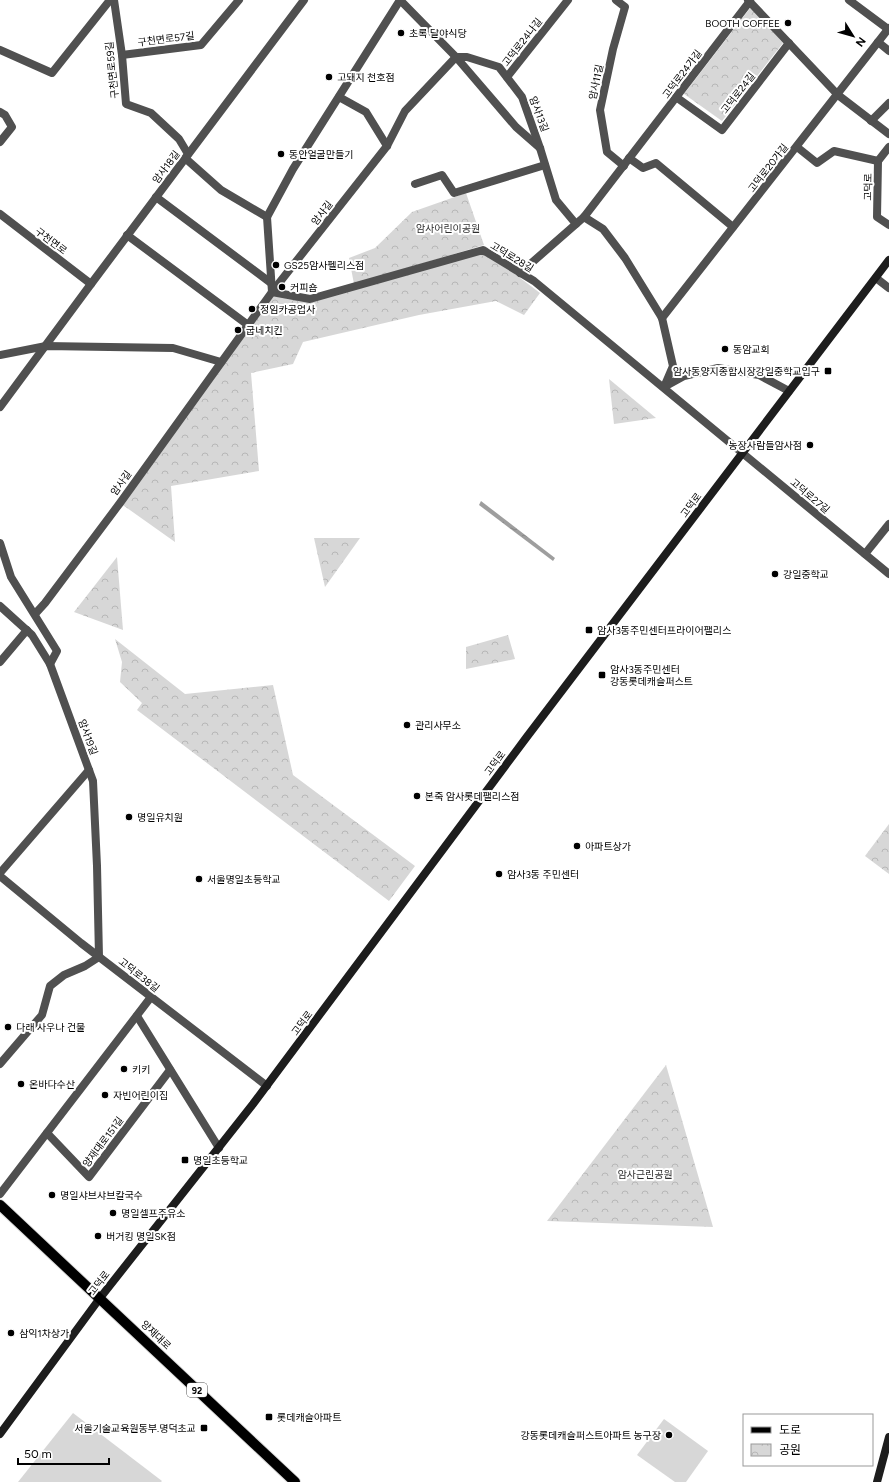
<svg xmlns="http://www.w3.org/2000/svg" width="889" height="1482" font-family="Figtree,'Noto Sans KR',sans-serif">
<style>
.park{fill:url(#park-crowns)}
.garden{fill:#d7d7d7}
.water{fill:url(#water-ripples)}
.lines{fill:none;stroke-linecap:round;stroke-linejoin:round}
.primary-casing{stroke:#dbdbdb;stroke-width:12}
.street{stroke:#505050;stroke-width:8}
.secondary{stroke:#1d1d1d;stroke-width:8}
.primary{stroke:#000;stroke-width:10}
.poi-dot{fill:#000;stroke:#fff;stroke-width:1.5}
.labels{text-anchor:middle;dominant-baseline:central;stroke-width:4;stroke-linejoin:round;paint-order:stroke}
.shield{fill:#fff;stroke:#4c4c4c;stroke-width:1}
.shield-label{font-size:9px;font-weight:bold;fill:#000}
.poi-label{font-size:10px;fill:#000;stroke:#fff;text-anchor:start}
.street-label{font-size:10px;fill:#000;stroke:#fff}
.park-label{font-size:10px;fill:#2e2e2e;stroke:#fff}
</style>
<defs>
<pattern id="park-crowns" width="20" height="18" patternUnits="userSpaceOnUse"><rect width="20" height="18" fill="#d7d7d7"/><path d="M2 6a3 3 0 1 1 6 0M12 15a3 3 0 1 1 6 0" fill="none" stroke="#b7b7b7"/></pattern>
<pattern id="water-ripples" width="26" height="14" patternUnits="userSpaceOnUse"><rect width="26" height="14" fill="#9e9e9e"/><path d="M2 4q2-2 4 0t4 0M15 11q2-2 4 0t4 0" fill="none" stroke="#868686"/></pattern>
</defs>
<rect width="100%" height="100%" fill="#fff"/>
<g class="park">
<path d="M751 7 783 43 722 121 684 94Z"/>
<path d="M466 193 484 245 354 284 349 258 375 248 412 212Z"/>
<path d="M483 250 540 293 524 315 496 301 419 315 303 342 293 364 251 373 259 471 171 486 175 542 120 503 272 292 310 299Z"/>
<path d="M609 379 656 418 614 424Z"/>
<path d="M314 538H360L325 587Z"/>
<path d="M117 557 123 630 74 612Z"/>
<path d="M508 635 515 659 466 669V647Z"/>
<path d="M115 639 185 694 273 685 293 775 415 866 389 901 137 710 142 703 120 682 122 662Z"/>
<path d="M889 824V874L865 856Z"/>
<path d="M666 1065 713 1227 547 1221Z"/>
</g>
<g class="garden">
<path d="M73 1413 162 1481 161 1482H18Z"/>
<path d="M664 1419 708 1451 686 1482H675L637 1455Z"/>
</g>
<path class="water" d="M481 501 555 558 553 561 479 505Z"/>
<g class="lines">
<defs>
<path id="primary" d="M0 1205 295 1482"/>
</defs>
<use href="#primary" class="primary-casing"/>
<g class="street">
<path d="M114 0 122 55 126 104 151 113 179 139 188 154"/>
<path d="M400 0 456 57 516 127 540 148"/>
<path d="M616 0 625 7 613 49 600 110 607 152 624 166"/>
<path d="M748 0 838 95 889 134"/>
<path d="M849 0 888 29"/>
<path d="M878 42 889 51"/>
<path d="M0 50 52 73 110 0"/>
<path d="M122 55 201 45 239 0"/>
<path d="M507 77 568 0"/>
<path d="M339 97 366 112 387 146"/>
<path d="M676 97 722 130 789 43"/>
<path d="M0 112 5 115 12 127 0 142"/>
<path d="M871 121 889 103"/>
<path d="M797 147 817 163 834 151 878 161"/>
<path d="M889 147 878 161 877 217 889 225"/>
<path d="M185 158 221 190 267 217"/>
<path d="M629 158 643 168 656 163 733 227"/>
<path d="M415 184 442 175 454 193 545 165"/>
<path d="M156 197 271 283"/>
<path d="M0 214 91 284"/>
<path d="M584 217 603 229 625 258 662 318 673 366 664 387"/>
<path d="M127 235 248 325"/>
<path d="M520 273 584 217 750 1"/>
<path d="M876 278 889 288"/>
<path d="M272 292 310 299 483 250 534 281 889 574"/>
<path d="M272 292 267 217 293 169 400 0"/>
<path d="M662 318 889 28"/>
<path d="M0 355 46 346 173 348 221 362"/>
<path d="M664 387 684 376 718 368 759 375 789 391"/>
<path d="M0 407 91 284 304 0"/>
<path d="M0 543 11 577 57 651 50 664"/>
<path d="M865 554 889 524"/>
<path d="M0 606 32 635 50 664 93 781 97 866 99 957 85 966 64 975 50 986 42 1015 0 1064"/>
<path d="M35 614 45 603 120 503 272 292 387 146 405 111 456 57H467L499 67 522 97 540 148 556 200 576 224"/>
<path d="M0 662 27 630"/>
<path d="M0 873 89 770"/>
<path d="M0 876 81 943 267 1086"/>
<path d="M137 1016 219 1148"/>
<path d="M47 1133 89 1177 170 1070"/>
<path d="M0 1194 151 997"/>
</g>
<g class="secondary">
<path d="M0 1434 100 1298 253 1104 526 738 889 260"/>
<path d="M877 1482 889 1437"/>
</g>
<use href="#primary" class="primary"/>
</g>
<g class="poi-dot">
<circle cx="788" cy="23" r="4"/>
<circle cx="401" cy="33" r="4"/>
<circle cx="329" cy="77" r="4"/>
<circle cx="281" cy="154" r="4"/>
<circle cx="276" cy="265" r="4"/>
<circle cx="282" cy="287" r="4"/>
<circle cx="252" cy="309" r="4"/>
<circle cx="238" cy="330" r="4"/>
<circle cx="725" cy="349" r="4"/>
<rect x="824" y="367" width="8" height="8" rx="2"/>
<circle cx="810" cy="445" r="4"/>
<circle cx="775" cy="574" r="4"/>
<rect x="585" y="626" width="8" height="8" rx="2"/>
<rect x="598" y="671" width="8" height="8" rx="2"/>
<circle cx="407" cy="725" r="4"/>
<circle cx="417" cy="796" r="4"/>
<circle cx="129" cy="817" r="4"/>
<circle cx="577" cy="846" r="4"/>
<circle cx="499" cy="874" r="4"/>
<circle cx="199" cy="879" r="4"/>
<circle cx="8" cy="1027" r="4"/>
<circle cx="124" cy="1069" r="4"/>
<circle cx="21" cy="1084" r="4"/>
<circle cx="105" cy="1095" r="4"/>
<rect x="181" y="1156" width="8" height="8" rx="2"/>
<circle cx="52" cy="1195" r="4"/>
<circle cx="113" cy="1213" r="4"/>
<circle cx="98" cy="1236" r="4"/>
<circle cx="11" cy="1333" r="4"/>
<rect x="265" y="1413" width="8" height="8" rx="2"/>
<rect x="200" y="1424" width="8" height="8" rx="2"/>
<circle cx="669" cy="1435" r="4"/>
</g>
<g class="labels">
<rect class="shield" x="187" y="1383" width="20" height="14" rx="3"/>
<g class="shield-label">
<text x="197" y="1390">92</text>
</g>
<g class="poi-label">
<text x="780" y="23" text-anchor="end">BOOTH COFFEE</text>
<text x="409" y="33">초록 달야식당</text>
<text x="337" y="77">고돼지 천호점</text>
<text x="289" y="154">동안얼굴만들기</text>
<text x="284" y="265">GS25암사펠리스점</text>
<text x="290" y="287">커피숍</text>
<text x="260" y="309">정임카공업사</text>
<text x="246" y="330">굽네치킨</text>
<text x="733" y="349">동암교회</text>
<text x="820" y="371" text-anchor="end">암사동양지종합시장강일중학교입구</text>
<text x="802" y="445" text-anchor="end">농장사람들암사점</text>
<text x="783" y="574">강일중학교</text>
<text x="597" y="630">암사3동주민센터프라이어팰리스</text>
<text x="610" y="669">암사3동주민센터<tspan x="610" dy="12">강동롯데캐슬퍼스트</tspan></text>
<text x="415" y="725">관리사무소</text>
<text x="425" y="796">본죽 암사롯데팰리스점</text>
<text x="137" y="817">명일유치원</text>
<text x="585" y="846">아파트상가</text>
<text x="507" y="874">암사3동 주민센터</text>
<text x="207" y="879">서울명일초등학교</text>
<text x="16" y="1027">다래 사우나 건물</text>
<text x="132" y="1069">키키</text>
<text x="29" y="1084">온바다수산</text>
<text x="113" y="1095">자빈어린이집</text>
<text x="193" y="1160">명일초등학교</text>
<text x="60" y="1195">명일샤브샤브칼국수</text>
<text x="121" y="1213">명일셀프주유소</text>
<text x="106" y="1236">버거킹 명일SK점</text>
<text x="19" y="1333">삼익1차상가</text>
<text x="277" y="1417">롯데캐슬아파트</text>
<text x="196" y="1428" text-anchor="end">서울기술교육원동부.명덕초교</text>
<text x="661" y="1435" text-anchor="end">강동롯데캐슬퍼스트아파트 농구장</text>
</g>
<g class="street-label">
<text transform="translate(166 39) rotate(-7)">구천면로57길</text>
<text transform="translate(522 42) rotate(-52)">고덕로24나길</text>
<text transform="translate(112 70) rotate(-96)">구천면로59길</text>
<text transform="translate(682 74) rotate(-53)">고덕로24가길</text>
<text transform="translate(596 82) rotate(-78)">암사11길</text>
<text transform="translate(738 93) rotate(-52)">고덕로24길</text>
<text transform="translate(539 114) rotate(70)">암사13길</text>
<text transform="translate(166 167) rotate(-53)">암사18길</text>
<text transform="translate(768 168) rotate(-52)">고덕로20가길</text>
<text transform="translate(868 187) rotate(-89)">고덕로</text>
<text transform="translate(322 213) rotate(-52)">암사길</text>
<text transform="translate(51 241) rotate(37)">구천면로</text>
<text transform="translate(512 257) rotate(31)">고덕로28길</text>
<text transform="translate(121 483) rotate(-54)">암사길</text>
<text transform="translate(810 496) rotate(40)">고덕로27길</text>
<text transform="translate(691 505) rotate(-53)">고덕로</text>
<text transform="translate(88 737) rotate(70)">암사19길</text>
<text transform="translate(495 763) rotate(-53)">고덕로</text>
<text transform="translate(139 975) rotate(38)">고덕로38길</text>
<text transform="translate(302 1023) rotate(-53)">고덕로</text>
<text transform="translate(103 1142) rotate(-53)">양재대로151길</text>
<text transform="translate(99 1283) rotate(-52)">고덕로</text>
<text transform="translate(156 1335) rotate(43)">양재대로</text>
</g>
<g class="park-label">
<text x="448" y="228">암사어린이공원</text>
<text x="645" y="1174">암사근린공원</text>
</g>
</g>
<rect x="743" y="1414" width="130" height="52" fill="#ffffff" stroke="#999999"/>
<rect x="751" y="1427" width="20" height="6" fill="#000000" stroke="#999999"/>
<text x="779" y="1434" font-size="12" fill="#000000">도로</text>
<rect x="751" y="1444" width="20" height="12" fill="url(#park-crowns)" stroke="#999999"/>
<text x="779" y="1454" font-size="12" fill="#000000">공원</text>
<g transform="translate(853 36) rotate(127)" stroke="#ffffff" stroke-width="3" paint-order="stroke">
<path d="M0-3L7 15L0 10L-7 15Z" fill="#000000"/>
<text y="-6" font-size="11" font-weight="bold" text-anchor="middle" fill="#000000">N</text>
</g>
<path d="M18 1458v6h91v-6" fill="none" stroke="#000000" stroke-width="2"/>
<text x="24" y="1458" font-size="12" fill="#000000" stroke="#ffffff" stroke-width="3" paint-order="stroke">50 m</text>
</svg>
